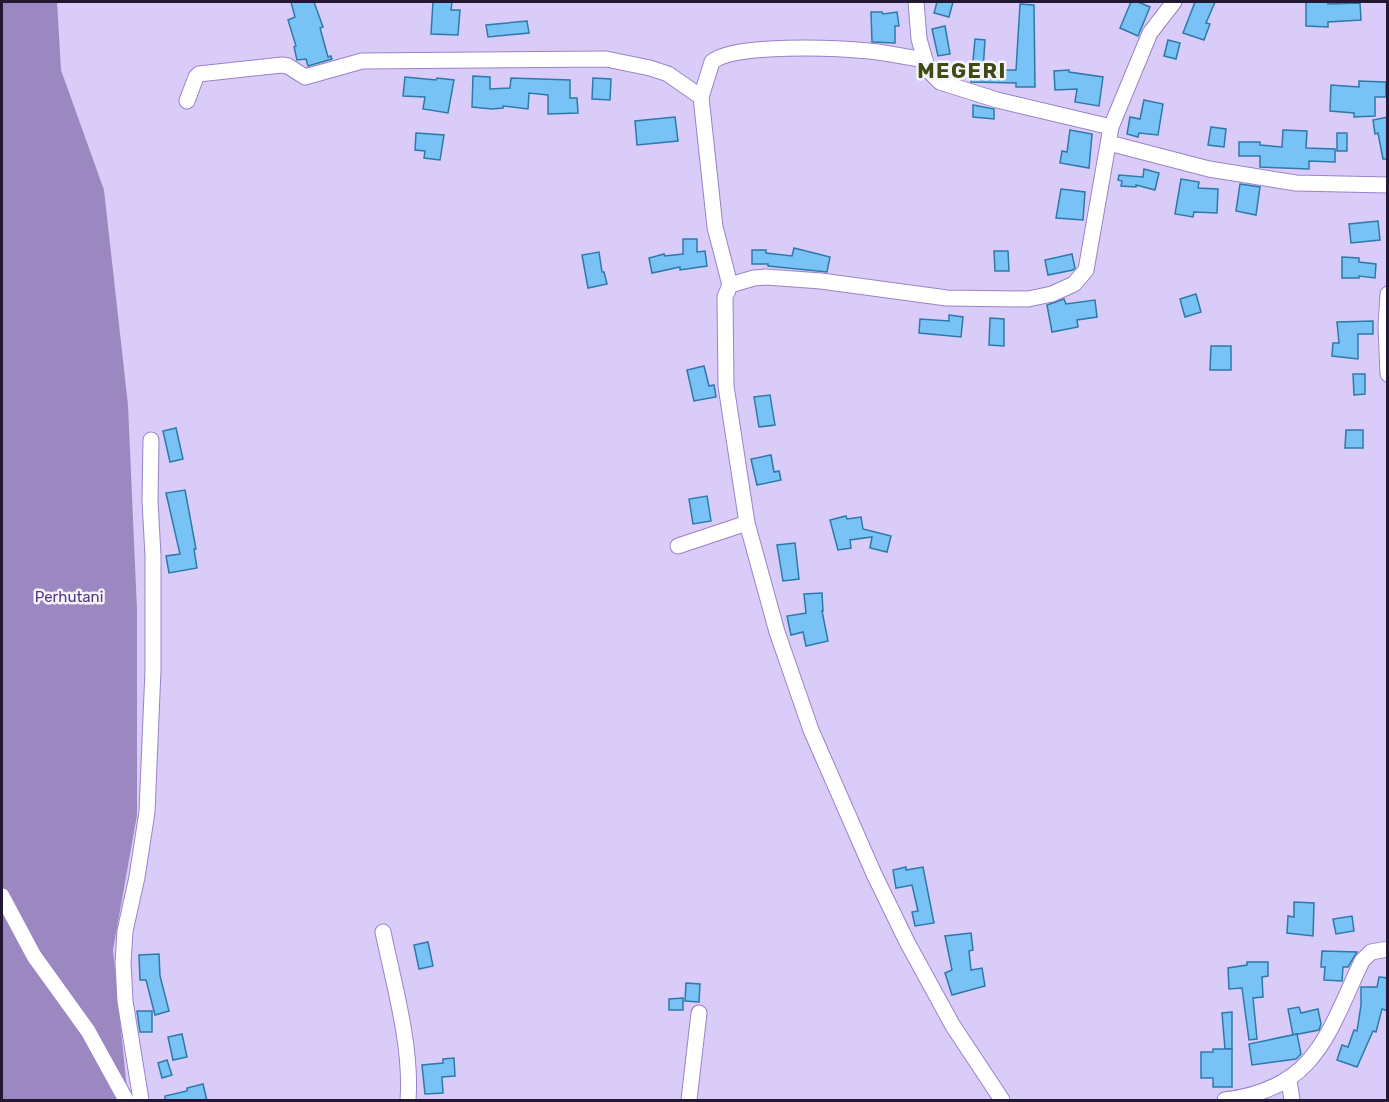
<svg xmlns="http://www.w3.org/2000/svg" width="1389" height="1102" font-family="Rubik,sans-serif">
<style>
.forest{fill:#9c88c0}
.building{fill:#78c2f6;stroke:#2d79a9;stroke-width:1.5}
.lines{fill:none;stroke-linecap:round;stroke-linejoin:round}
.minor-casing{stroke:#9b82c8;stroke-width:17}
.minor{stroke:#fff;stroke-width:15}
.labels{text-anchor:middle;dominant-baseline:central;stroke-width:5;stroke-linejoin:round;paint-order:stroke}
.park-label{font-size:15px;fill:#54377d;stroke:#f6f4fb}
.district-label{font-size:21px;font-weight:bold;letter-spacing:1.5px;fill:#3f4b12;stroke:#f6f4fb}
</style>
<rect width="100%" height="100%" fill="#daccf8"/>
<path class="forest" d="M2 2H57L61 70 104 190 128 405 137 610V815L113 950 128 1100H2Z"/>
<g class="building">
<path d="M291 2H314L323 27 320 28 328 57 331 56 332 59 308 66 306 59 297 60 294 47 296 46 288 20 295 17Z"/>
<path d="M433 2H452L451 10H460L458 35 431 34Z"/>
<path d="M937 2H953L949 17 934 13Z"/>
<path d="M1131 2H1138L1150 7 1138 36 1120 28Z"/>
<path d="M1195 2H1215L1206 23 1210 24 1204 40 1183 33Z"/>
<path d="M1306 2H1328V4L1360 3 1361 20 1328 22V27L1306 26Z"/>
<path d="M1020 4 1034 5 1035 87H1016V83L971 82 975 39 985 40 983 70H1016Z"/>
<path d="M871 12H882L883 14 897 12 899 26H895V43L872 42Z"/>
<path d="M527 21 529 33 488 37 486 25Z"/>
<path d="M945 26 950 54 938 56 932 29Z"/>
<path d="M1168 40 1180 43 1176 59 1164 56Z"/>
<path d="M1069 70V72L1103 77 1099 106 1075 102 1077 89 1055 90 1054 71Z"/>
<path d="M473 76 490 77V89L510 88 511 78 570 80V98H577L578 113 548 114V95L529 93 528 109 503 106V108L492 109 472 107Z"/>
<path d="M405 77 436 80 437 78 454 80 448 113 423 109 425 97 403 96Z"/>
<path d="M593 78 611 79 610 100 592 99Z"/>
<path d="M1359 81 1386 82V97H1375V116L1354 117V113L1330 111 1331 85 1359 87Z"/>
<path d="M1144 100 1163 104 1158 135 1139 133 1138 137 1127 134 1130 117 1140 119Z"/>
<path d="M973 105 994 109V119L973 117Z"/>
<path d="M675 117 678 141 637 145 635 121Z"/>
<path d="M1388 117V159H1383L1378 133 1375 134 1373 120Z"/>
<path d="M1211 127 1226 129 1224 147 1208 145Z"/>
<path d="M1070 130 1092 134 1089 168 1060 163 1062 151 1067 152Z"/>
<path d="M1283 130 1307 131 1306 148 1335 149V162L1309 161V169L1260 167V156H1239V142H1260V145L1282 147Z"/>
<path d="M416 133 444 135 440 160 424 158 425 151 415 150Z"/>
<rect x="1337" y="133" width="10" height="18"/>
<path d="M1144 169 1159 173 1155 190 1136 185V187L1121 186 1122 181 1118 180 1119 175 1143 177Z"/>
<path d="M1181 179 1199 182 1198 188 1218 189 1217 213 1194 212 1193 217 1175 214Z"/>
<path d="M1240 184 1260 187 1256 215 1236 211Z"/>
<path d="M1061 189 1085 192 1083 220 1056 218Z"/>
<path d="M1378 221 1380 240 1351 243 1349 224Z"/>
<path d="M683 239H697V252L705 251 707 266 680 270V267L652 273 649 258 664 254 665 256 683 254Z"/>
<path d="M794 248 830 257 827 272 768 266V264H752V250H766V253L792 256Z"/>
<path d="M994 251H1008L1009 271H995Z"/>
<path d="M599 252 602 272H604L607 284 588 288 582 255Z"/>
<path d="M1072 254 1075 268 1073 270 1048 275 1045 260Z"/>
<path d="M1342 257 1359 258V262L1376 264 1375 278 1359 276V278H1342Z"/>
<path d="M1196 294 1201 312 1185 317 1180 299Z"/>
<path d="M1064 299 1066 304 1095 300 1097 317 1077 320 1078 327 1052 332 1047 305Z"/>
<path d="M949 315 963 317 961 337 919 333 920 319 949 321Z"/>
<path d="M990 318 1004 319V346L989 345Z"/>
<path d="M1373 321V334H1358V359L1332 356 1333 343H1339L1337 322Z"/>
<path d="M1211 346H1231V370H1210Z"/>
<path d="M704 366 709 386 714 385 716 397 694 401 687 370Z"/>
<path d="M1353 374H1365V394L1354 395Z"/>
<path d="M770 395 775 425 759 427 754 397Z"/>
<path d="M176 428 183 459 170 462 163 431Z"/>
<path d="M1346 430H1363V448H1345Z"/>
<path d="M771 455 774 472 779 471 781 480 757 485 751 459Z"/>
<path d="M185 490 196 549H194L197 568 169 573 166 556 180 554 166 493Z"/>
<path d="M707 496 711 521 693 524 689 499Z"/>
<path d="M846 516 847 519 861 517 863 529 891 536 887 552 870 548 872 537 850 540 851 548 838 550 830 520Z"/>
<path d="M795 543 799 579 783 581 777 545Z"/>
<path d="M822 593 823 611H822L828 641 806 646 803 632 791 635 787 616 806 613 804 594Z"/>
<path d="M906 867V870L923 867 934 923 915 926 912 912 918 911 912 885 896 888 893 870Z"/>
<path d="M1294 902 1314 903 1313 936 1287 933 1288 916 1294 917Z"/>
<path d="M1352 916 1354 931 1336 934 1333 919Z"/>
<path d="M971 933 973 950 969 951 971 970 982 968 985 986 952 995 945 973 952 970 945 936Z"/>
<path d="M428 942 433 966 419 969 414 945Z"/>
<path d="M1322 951 1357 952 1348 967H1343L1342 981 1324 980 1325 967H1321Z"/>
<path d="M159 954 160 976 169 1011 155 1015 146 980H140L139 955Z"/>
<path d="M1247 962H1268V976L1262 977 1263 997 1253 998 1257 1039 1249 1040 1242 988 1229 989 1228 968 1247 965Z"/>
<path d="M1379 977 1388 978V1011L1382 1009 1376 1032 1373 1031 1357 1067 1337 1060 1342 1045 1348 1047 1354 1030 1357 1031 1361 1005V987H1377Z"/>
<path d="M686 983 700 984 699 1002 685 1001Z"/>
<path d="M683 998V1010H669V999Z"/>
<path d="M1299 1007 1301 1013 1318 1009 1321 1024 1319 1030 1293 1035 1288 1009Z"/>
<path d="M137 1011H152V1032H140Z"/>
<path d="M1232 1012V1049H1225L1222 1013Z"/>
<path d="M182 1034 187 1057 173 1060 168 1037Z"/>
<path d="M1297 1034 1301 1054 1296 1059 1252 1065 1249 1044Z"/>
<path d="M1213 1049H1232V1087H1213V1078H1201V1052H1213Z"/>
<path d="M454 1058 455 1076 442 1077 443 1093 425 1094 422 1065 443 1063V1059Z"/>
<path d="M167 1060 172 1075 162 1078 158 1063Z"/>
<path d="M203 1084 207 1101H165V1096L187 1091V1088Z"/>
</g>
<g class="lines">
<defs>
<g id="minor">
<path d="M916 2 919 39 925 60 928 70 940 82 997 100 1111 127"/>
<path d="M701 97 712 62C734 43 838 48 869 51 888 53 906 57 925 60"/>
<path d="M187 101 196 77 199 74 282 65 288 66 305 77 362 61 606 59 650 68 668 74 701 97 715 227 730 285"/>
<path d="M1109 143 1209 169 1296 183 1388 185"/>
<path d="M1388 294 1386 326 1388 374"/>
<path d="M678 546 747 523"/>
<path d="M2 896 34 956 88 1031 126 1100"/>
<path d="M383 932C394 985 412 1046 408 1100"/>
<path d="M1289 1080 1292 1100"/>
<path d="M141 1100 125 1001 123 963 125 931 137 877 147 812 153 670V556L150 501 151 440"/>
<path d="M689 1100 699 1013"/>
<path d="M1002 1100 953 1026 907 942 874 874 811 730 777 632 747 523 726 386 725 297 730 285 754 278 766 277 821 281 947 298 1028 299 1052 294 1074 284 1086 270 1111 127 1150 33 1174 2"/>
<path d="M1225 1100C1316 1089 1328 1033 1362 961L1371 952 1388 949"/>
</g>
</defs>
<use href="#minor" class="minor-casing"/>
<use href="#minor" class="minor"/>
</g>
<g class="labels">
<g class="park-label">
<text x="69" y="597">Perhutani</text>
</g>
<g class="district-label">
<text x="962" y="70">MEGERI</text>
</g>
</g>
<rect width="1389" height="1102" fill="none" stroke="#221833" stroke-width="6"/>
</svg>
